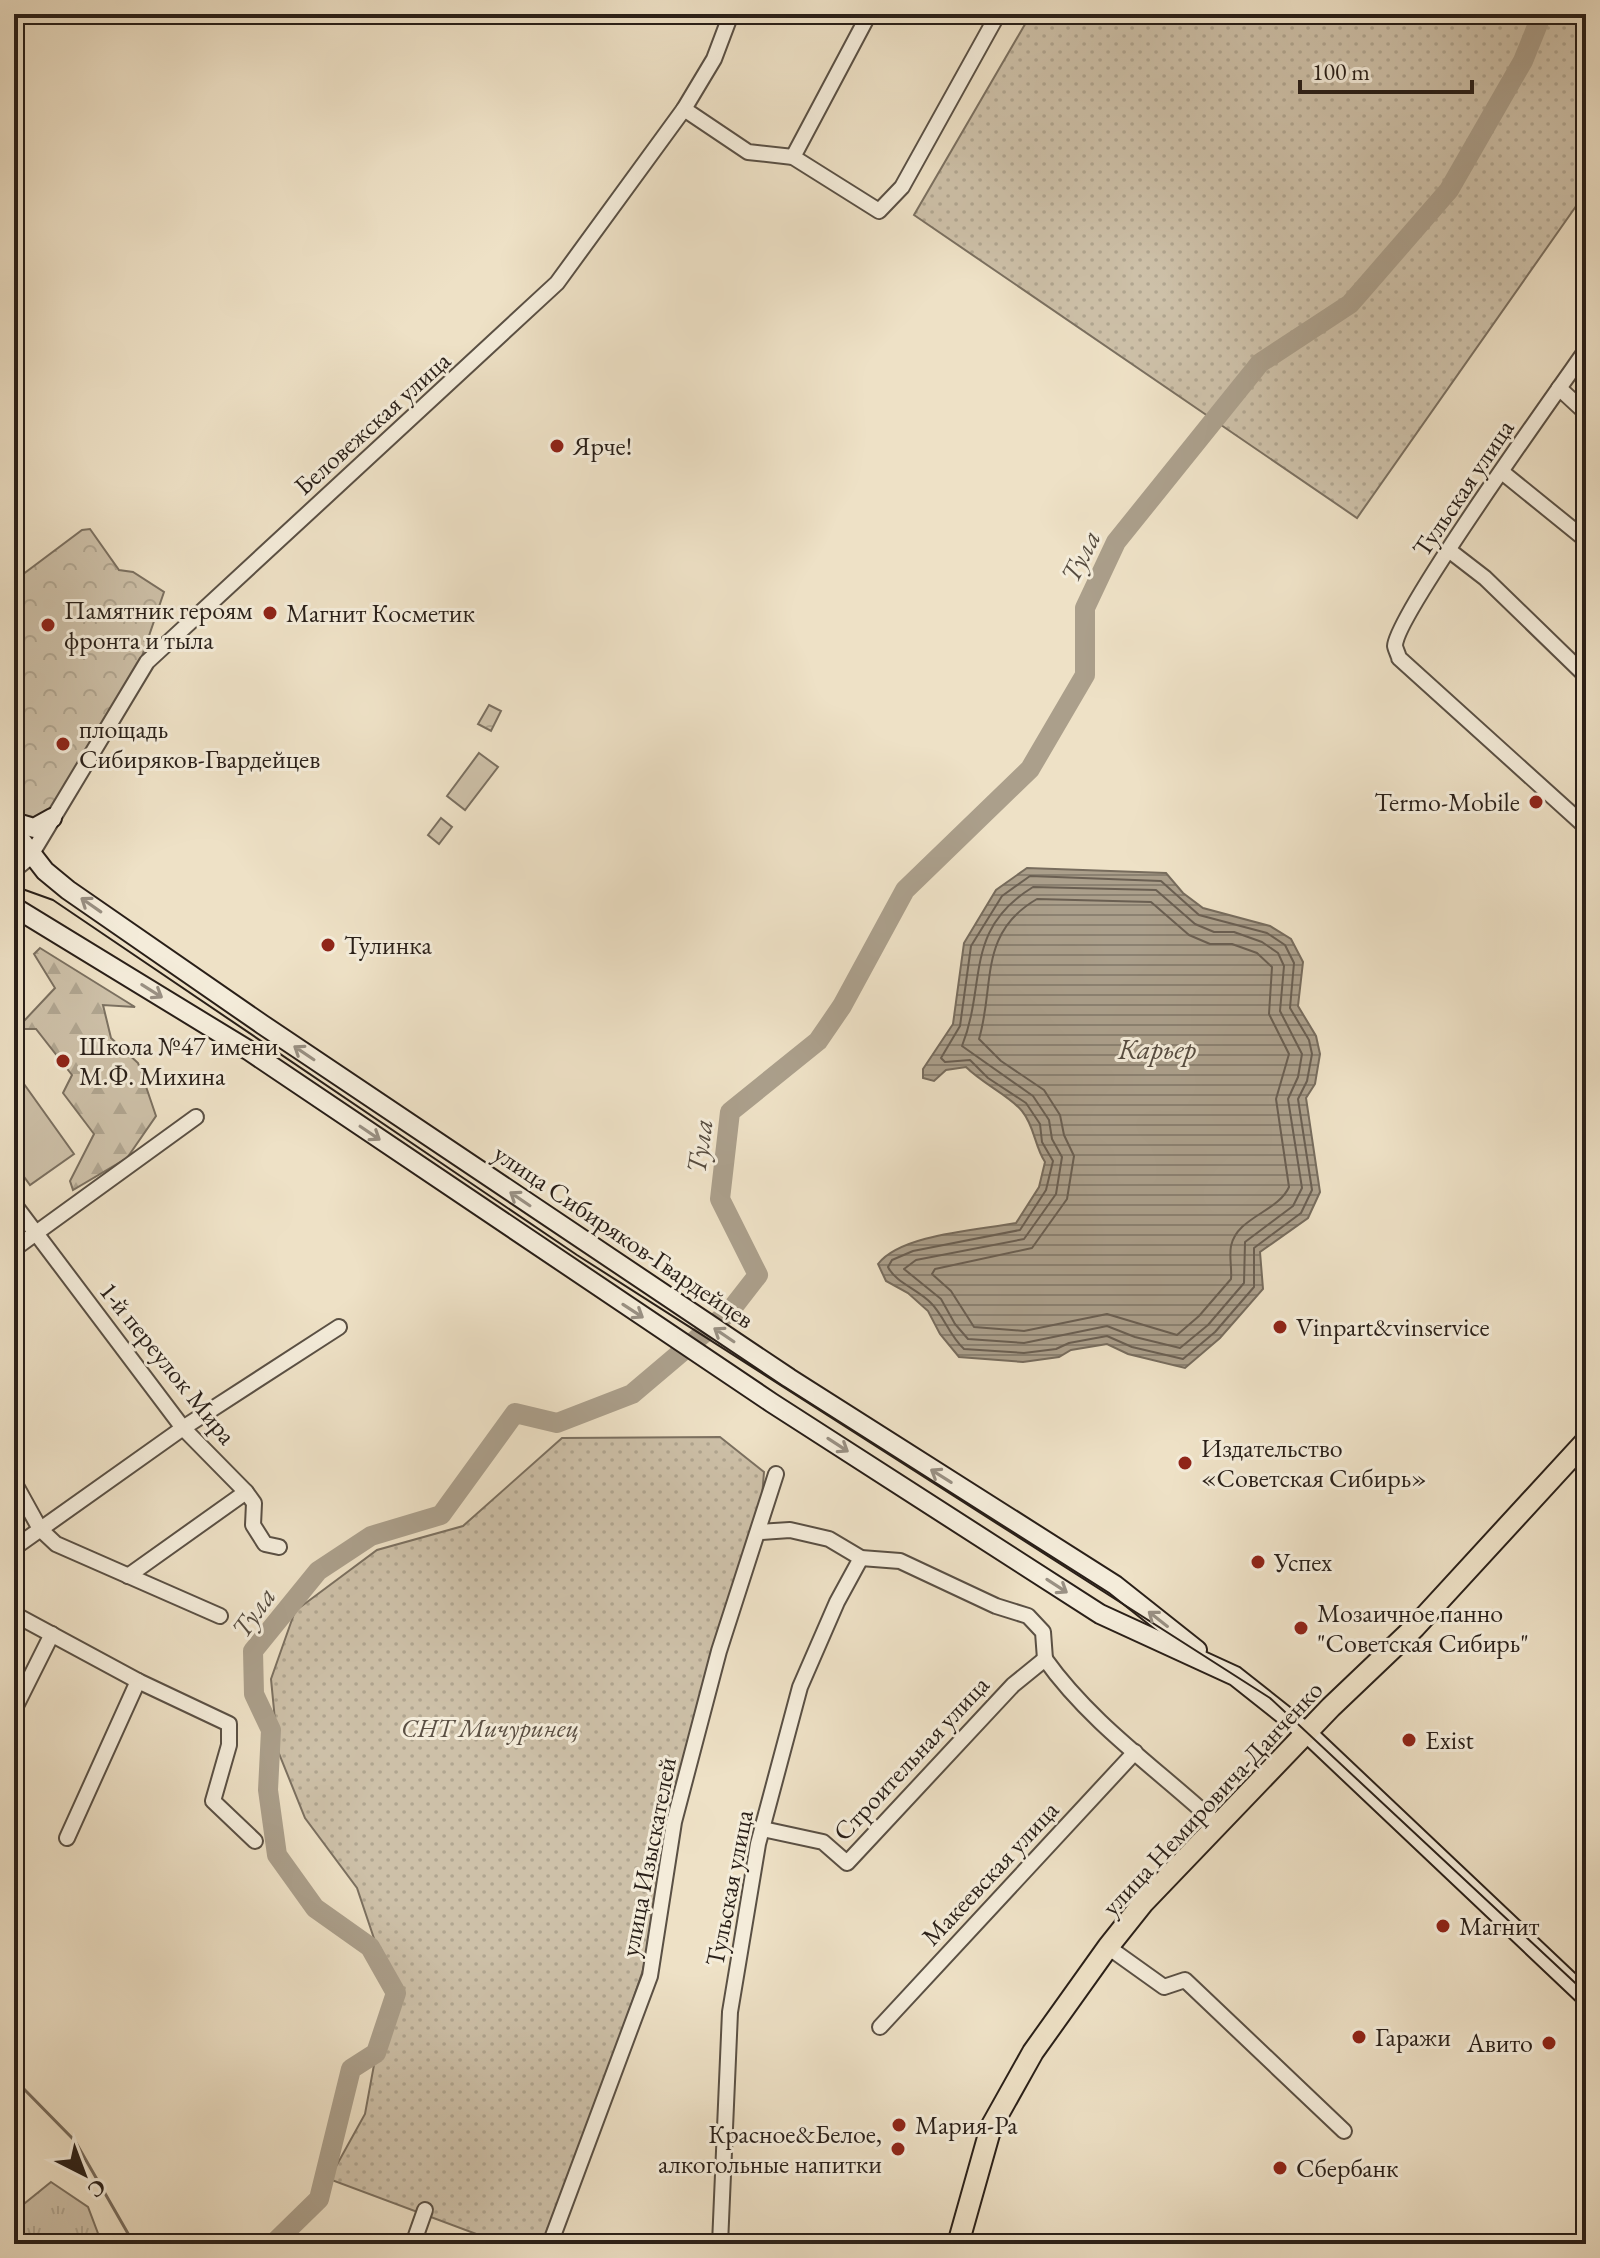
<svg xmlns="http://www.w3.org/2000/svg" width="1600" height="2258" font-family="'EB Garamond',serif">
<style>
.grass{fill:url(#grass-tufts);stroke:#7b7060;stroke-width:2}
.forest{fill:url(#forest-firs);stroke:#7b7060;stroke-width:2}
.park{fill:url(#park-crowns);stroke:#7b7060;stroke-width:2}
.garden{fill:url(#garden-dots);stroke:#7b7060;stroke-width:2}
.pitch{fill:#cdc0a8;stroke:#7b7060;stroke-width:2}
.water{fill:url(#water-rules);stroke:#776c5d;stroke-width:2}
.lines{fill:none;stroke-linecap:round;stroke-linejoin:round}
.shore{stroke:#6a5f52;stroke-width:2}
.stream{stroke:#776c5d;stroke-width:3}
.river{stroke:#ab9f8b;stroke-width:20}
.minor-casing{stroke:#5a5044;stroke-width:18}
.tertiary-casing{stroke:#5a5044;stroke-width:20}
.secondary-casing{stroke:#291f18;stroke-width:22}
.primary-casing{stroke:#291f18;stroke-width:24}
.minor{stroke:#f4ecda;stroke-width:14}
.tertiary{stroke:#f4ecda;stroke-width:16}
.secondary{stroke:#f4ecda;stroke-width:18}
.primary{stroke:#eee1c6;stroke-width:20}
.tram{stroke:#291f18;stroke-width:2}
.oneway{stroke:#999083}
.poi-dot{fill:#8f2418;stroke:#f4ecda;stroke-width:3}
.labels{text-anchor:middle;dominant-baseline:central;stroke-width:6;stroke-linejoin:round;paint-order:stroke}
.street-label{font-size:26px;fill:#291f18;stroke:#f4ecda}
.poi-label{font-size:26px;fill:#291f18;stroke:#f4ecda;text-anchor:start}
.park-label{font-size:26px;font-style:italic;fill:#5a4f43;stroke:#f4ecda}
.water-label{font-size:28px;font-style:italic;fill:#564c40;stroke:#f4ecda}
</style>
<defs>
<pattern id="grass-tufts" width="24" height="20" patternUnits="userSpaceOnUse" patternTransform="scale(2)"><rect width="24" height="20" fill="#cdc0a8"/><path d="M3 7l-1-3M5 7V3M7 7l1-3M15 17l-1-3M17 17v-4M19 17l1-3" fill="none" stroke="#b0a590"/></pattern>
<pattern id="forest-firs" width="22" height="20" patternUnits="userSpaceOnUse" patternTransform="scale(2)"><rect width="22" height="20" fill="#cdc0a8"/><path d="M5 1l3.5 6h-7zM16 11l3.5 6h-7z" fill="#b0a590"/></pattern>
<pattern id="park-crowns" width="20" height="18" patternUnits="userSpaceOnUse" patternTransform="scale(2)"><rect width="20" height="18" fill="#cdc0a8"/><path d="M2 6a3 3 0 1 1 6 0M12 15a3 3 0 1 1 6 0" fill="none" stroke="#b0a590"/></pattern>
<pattern id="garden-dots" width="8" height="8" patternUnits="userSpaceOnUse" patternTransform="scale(2)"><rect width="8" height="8" fill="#cdc0a8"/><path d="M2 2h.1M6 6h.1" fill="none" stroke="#b0a590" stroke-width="1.8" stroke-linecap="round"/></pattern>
<pattern id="water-rules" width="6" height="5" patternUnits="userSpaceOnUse" patternTransform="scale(2)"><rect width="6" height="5" fill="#ab9f8b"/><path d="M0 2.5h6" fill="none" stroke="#8b8171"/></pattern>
</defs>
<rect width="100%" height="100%" fill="#eee1c6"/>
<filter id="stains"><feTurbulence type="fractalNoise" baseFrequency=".0025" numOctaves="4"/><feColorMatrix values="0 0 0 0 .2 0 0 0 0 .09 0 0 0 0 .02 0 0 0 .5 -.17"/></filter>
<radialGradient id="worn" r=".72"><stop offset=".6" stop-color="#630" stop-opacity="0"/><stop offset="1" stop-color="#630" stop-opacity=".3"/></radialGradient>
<path class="grass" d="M51 2182 88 2207 102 2244H14V2212Z"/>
<path class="forest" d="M40 948 135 1007 103 1005 111 1038 138 1063 156 1116 127 1158 73 1190 70 1181 94 1134 63 1093 72 1075 36 1029H24L23 1022 55 988 34 954Z"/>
<g class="park">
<path d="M90 529 119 570 133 572 164 592 140 662 49 814 31 824 14 813V581L82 530Z"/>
<path d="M489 705 501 711 491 731 478 724Z"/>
<path d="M441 818 452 827 439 844 428 835Z"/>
</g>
<g class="garden">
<path d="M1031 14H1586V192L1357 518 914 215Z"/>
<path d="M720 1437 764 1472 759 1534 674 1822 643 1970 550 2244H503L329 2179 365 2114 389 1983 357 1888 305 1818 278 1751 271 1679 295 1611 377 1550 463 1526 562 1438Z"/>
</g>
<g class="pitch">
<path d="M479 753 498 767 465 810 447 796Z"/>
<path d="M14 1070 74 1154 30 1185 14 1163Z"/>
</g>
<path class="water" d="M1027 868 1166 873 1183 893 1203 908 1270 926 1291 939 1303 962 1298 1006 1316 1036 1320 1054 1315 1084 1306 1098 1320 1192 1308 1218 1260 1252 1263 1289 1220 1338 1185 1368 1128 1354 1107 1344 1071 1350 1059 1357 1023 1362 959 1357 940 1334 928 1311 908 1293 886 1281 878 1264C901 1234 979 1230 1016 1223L1039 1187 1045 1162C1034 1145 1035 1127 1022 1111 1010 1096 983 1084 966 1067L946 1070 934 1081 923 1078V1069L953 1024 964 943 996 890Z"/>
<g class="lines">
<g class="shore">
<path d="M1030 876 1161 881 1199 915 1267 933 1285 945 1294 963 1290 1008 1309 1040 1312 1054 1307 1081 1298 1099 1312 1190 1301 1213 1254 1248V1287L1215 1332 1183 1359 1132 1347 1107 1336 1069 1343 1056 1349 1024 1353 964 1349C949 1335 944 1316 931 1303 919 1290 895 1282 888 1267L892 1260 913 1251 1020 1230 1046 1190 1053 1161 1042 1142 1040 1124 1026 1103 988 1078 970 1060 945 1062 941 1058 960 1026 971 946 1002 896Z"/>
<path d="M1033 887 1156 890 1195 924 1214 932H1234L1262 942 1278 953 1284 966 1280 1011 1302 1054 1298 1077 1288 1099 1302 1188 1293 1206 1245 1242 1244 1283 1208 1325 1180 1348 1135 1337 1107 1326 1024 1343 968 1339 955 1324 941 1299 904 1269 916 1260 1024 1239 1056 1194 1062 1157 1052 1139 1049 1120 1033 1096 962 1046C987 983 963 930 1033 887Z"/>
<path d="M1037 899 1151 902 1189 935 1210 944H1232L1257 953 1272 967 1269 1014 1289 1054 1276 1099 1289 1187C1278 1212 1237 1217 1231 1246 1229 1257 1232 1268 1231 1279L1199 1316 1177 1335 1107 1314 1024 1331 974 1327 951 1291 932 1274 935 1269 1032 1248 1067 1199 1074 1156 1064 1135 1060 1115 1044 1090 1001 1061 979 1039C995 985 978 933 1037 899Z"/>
</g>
<path class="stream" d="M14 2073 21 2086 75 2141 134 2244"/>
<path class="river" d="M273 2244 319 2199 351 2069 376 2053 396 1993 370 1947 315 1908 277 1855 268 1790 271 1730 254 1694 253 1651 318 1571 371 1536 441 1515 515 1413 557 1423 632 1394 730 1311 758 1275 720 1199 730 1112 818 1041 842 1006 905 890 1030 769 1085 675V608L1116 542 1260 363 1350 304 1449 190 1523 61 1542 14"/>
<defs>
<g id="minor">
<path d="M684 109 748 152 793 157 879 211 902 187 998 14"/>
<path d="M793 157 869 14"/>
<path d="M1586 350C1558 390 1395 617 1395 646 1395 648 1399 656 1399 658L1586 827"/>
<path d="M1559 388 1586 413"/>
<path d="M1502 472 1586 540"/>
<path d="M1450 551 1485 578 1586 676"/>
<path d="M31 855 147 662 557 283 684 109 714 59 731 14"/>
<path d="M14 1204 183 1428 246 1492 254 1503 253 1525 265 1544 279 1547"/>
<path d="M14 1249 196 1117"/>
<path d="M14 1482 40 1529 56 1544 220 1616"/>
<path d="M760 1532 790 1530 829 1539 861 1558 900 1561 996 1606 1028 1616 1043 1632 1045 1659"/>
<path d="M14 1548 183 1428 339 1327"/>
<path d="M128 1576 246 1492"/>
<path d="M14 1614 138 1681 229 1724V1745L213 1801 255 1841"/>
<path d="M1045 1659C1091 1724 1160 1771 1218 1825"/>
<path d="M14 1710 52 1634"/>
<path d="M763 1829 823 1842 847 1863 1013 1685 1045 1659"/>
<path d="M67 1838 138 1681"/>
<path d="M1108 1947 1164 1987 1185 1980 1344 2131"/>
<path d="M880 2027 1135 1752"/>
<path d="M413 2244 425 2210"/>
<path d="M550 2244 650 1976 674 1822 719 1651 776 1474"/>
<path d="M720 2244 730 2012 758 1844 800 1687 837 1602 861 1558"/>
</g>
<path id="tertiary" d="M14 869 31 855"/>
<g id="secondary">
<path d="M14 822 34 828 52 818"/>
<path d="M14 831 45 871 68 890 263 1025 789 1378 1115 1585 1197 1650"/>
<path d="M14 907 248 1050 772 1403 1100 1614 1235 1676 1307 1733 1586 1997"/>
</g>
<path id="primary" d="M958 2244 991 2127 1033 2052 1108 1947 1143 1903 1331 1707 1415 1627 1586 1441"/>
</defs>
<use href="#minor" class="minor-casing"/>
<use href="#tertiary" class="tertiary-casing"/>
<use href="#secondary" class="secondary-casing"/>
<use href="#primary" class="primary-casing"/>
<use href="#minor" class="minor"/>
<use href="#tertiary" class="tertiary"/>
<use href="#secondary" class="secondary"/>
<use href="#primary" class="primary"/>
<path class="tram" d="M14 886 53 900 577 1255 1270 1698 1586 1993"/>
</g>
<defs><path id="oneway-shaft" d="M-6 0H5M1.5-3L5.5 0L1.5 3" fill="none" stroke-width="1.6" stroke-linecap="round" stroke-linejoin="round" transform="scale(2)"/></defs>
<g class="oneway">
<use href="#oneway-shaft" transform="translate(91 905) rotate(-145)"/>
<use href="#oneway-shaft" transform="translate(152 991) rotate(32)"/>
<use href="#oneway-shaft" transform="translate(304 1053) rotate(-146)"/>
<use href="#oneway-shaft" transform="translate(370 1133) rotate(34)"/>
<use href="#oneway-shaft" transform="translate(520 1199) rotate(-146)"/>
<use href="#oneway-shaft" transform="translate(633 1311) rotate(33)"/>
<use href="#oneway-shaft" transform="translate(724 1335) rotate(-146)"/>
<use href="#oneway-shaft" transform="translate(838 1445) rotate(33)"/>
<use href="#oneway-shaft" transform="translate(941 1476) rotate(-148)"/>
<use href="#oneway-shaft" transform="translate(1057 1586) rotate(33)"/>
<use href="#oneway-shaft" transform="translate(1158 1619) rotate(-142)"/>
</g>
<g class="poi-dot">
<circle cx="557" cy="446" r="8"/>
<circle cx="270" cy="613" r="8"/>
<circle cx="48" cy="625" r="8"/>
<circle cx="63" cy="744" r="8"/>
<circle cx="1536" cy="802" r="8"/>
<circle cx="328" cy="945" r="8"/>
<circle cx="63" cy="1061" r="8"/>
<circle cx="1280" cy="1327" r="8"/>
<circle cx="1185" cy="1463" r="8"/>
<circle cx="1258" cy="1562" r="8"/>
<circle cx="1301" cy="1628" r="8"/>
<circle cx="1409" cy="1740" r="8"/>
<circle cx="1443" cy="1926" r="8"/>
<circle cx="1359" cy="2037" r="8"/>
<circle cx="1549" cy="2043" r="8"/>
<circle cx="899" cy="2125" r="8"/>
<circle cx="898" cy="2149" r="8"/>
<circle cx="1280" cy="2168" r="8"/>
</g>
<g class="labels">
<g class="street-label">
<text transform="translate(372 423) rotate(-42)">Беловежская улица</text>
<text transform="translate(1463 488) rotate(-56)">Тульская улица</text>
<text transform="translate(624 1236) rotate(34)">улица Сибиряков-Гвардейцев</text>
<text transform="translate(168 1363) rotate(51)">1-й переулок Мира</text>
<text transform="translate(911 1758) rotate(-47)">Строительная улица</text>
<text transform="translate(1212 1798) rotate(-47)">улица Немировича-Данченко</text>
<text transform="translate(648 1857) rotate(-79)">улица Изыскателей</text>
<text transform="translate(990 1873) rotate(-47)">Макеевская улица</text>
<text transform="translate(729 1888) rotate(-79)">Тульская улица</text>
</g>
<g class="poi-label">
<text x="573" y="446">Ярче!</text>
<text x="64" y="610">Памятник героям<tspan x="64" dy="30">фронта и тыла</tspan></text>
<text x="286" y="613">Магнит Косметик</text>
<text x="79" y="729">площадь<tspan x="79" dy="30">Сибиряков-Гвардейцев</tspan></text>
<text x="1520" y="802" text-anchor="end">Termo-Mobile</text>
<text x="344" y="945">Тулинка</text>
<text x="79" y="1046">Школа №47 имени<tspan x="79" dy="30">М.Ф. Михина</tspan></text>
<text x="1296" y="1327">Vinpart&amp;vinservice</text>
<text x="1201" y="1448">Издательство<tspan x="1201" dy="30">«Советская Сибирь»</tspan></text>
<text x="1274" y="1562">Успех</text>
<text x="1317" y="1613">Мозаичное панно<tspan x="1317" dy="30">"Советская Сибирь"</tspan></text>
<text x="1425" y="1740">Exist</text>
<text x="1459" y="1926">Магнит</text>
<text x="1375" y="2037">Гаражи</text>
<text x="1533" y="2043" text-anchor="end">Авито</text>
<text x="915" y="2125">Мария-Ра</text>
<text x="882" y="2134" text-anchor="end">Красное&amp;Белое,<tspan x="882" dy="30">алкогольные напитки</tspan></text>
<text x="1296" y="2168">Сбербанк</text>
</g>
<g class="park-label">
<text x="490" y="1728">СНТ Мичуринец</text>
</g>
<g class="water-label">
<text transform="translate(1080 556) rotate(-63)">Тула</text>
<text x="1157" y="1049">Карьер</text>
<text transform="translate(699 1146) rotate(-82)">Тула</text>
<text transform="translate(253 1612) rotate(-55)">Тула</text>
</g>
</g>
<rect width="1600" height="2258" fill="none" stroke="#eee1c6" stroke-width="48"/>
<rect x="16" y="16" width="1568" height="2226" fill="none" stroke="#291f18" stroke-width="4"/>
<rect x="24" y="24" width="1552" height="2210" fill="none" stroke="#291f18" stroke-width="2"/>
<g transform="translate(84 2174) rotate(138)" stroke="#f4ecda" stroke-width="6" paint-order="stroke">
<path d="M0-6L14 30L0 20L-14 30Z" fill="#291f18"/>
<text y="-12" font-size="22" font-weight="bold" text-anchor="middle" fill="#291f18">С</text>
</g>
<path d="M1300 80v12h172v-12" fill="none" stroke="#291f18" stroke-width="4"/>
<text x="1312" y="80" font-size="24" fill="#291f18" stroke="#f4ecda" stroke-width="6" paint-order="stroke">100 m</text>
<rect width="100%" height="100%" filter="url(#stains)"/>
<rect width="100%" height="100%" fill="url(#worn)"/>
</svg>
